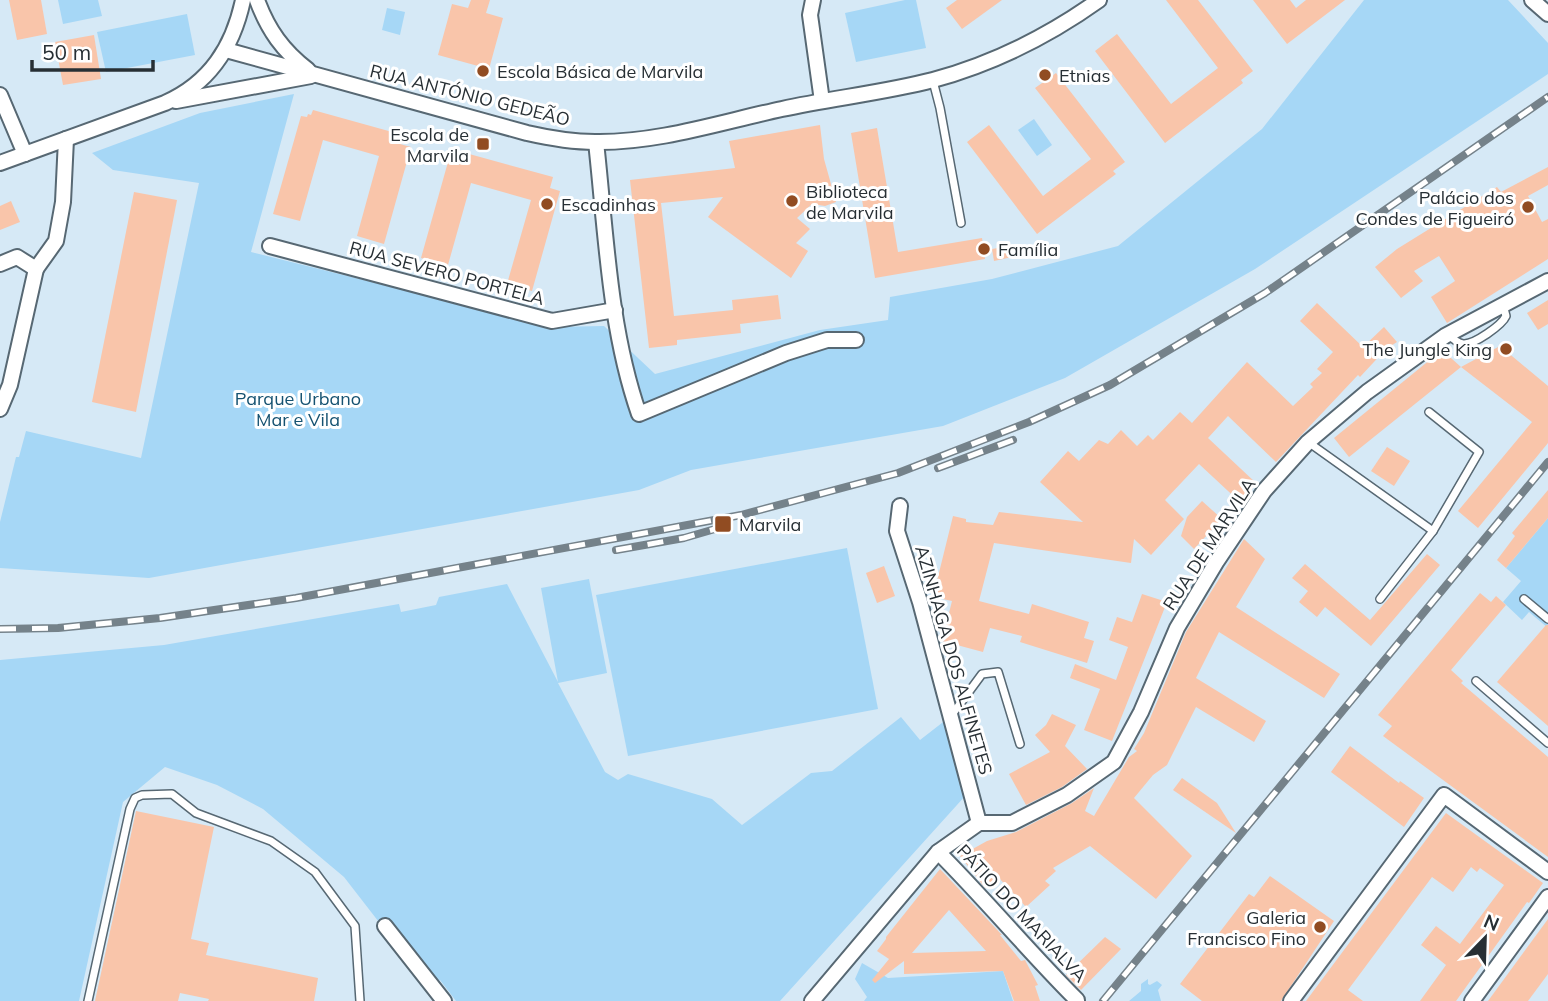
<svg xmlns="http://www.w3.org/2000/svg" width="1548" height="1001" font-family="Mulish,sans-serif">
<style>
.green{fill:#a6d7f6}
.building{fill:#f9c5aa;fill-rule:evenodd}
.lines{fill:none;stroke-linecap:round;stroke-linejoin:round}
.service-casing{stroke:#576873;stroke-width:10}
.minor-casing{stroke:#576873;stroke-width:18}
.service{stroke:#fff;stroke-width:7}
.minor{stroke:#fff;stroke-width:14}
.rail-casing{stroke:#75828a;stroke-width:8}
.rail{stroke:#fff;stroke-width:5;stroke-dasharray:16;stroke-linecap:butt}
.poi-dot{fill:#914c22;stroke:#fff;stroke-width:2.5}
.labels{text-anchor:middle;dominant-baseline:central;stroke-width:6;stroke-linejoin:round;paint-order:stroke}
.poi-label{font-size:18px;fill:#272f34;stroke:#fff;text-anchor:start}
.street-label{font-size:18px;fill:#272f34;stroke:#fff}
.park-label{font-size:18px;fill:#155271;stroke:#fff}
</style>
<rect width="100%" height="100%" fill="#d6e9f6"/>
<g class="green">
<path d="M58 0H98L102 16 63 24Z"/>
<path d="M905 0H916L926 48 856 62 845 13Z"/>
<path d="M1364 0H1508L1548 43V74L1255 269 1065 378 943 426 691 470 639 490 149 578 0 568V522L16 457H19L26 431 141 458 199 183 113 170 92 153 200 113 294 94 251 252 552 327 604 326 655 374 820 330 888 320 890 297 992 279 1118 246 1262 129Z"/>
<path d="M387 8 405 12 400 35 382 30Z"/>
<path d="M187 14 195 55 106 72 97 32Z"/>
<path d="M1034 119 1052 145 1037 156 1018 130Z"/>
<path d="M1548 518V628L1529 612 1522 620 1503 602 1521 581 1506 568Z"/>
<path d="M847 548 878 709 628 756 596 595Z"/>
<path d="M589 579 607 673 558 683 605 772 618 780 628 774 712 799 742 825 811 773 832 771 901 717 920 740 947 719 966 795 780 1001H456L440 980 430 988 344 877 263 809 217 785 165 767 123 802 79 1001H0V660L164 645 399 604 401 612 436 605 439 597 507 584 558 682 541 588Z"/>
<path d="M862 963 888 978 1003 971 1013 1001H864L867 997 855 979Z"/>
<path d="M1148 979V984L1150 985 1157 981 1162 985 1158 990 1161 1001H1129L1141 991V984Z"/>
</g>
<g class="building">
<path d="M9 0H41L47 34 17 40Z"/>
<path d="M471 0H490L486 13 503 18 489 69 438 55 452 4 468 8Z"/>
<path d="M957 0H1002L962 29 946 8Z"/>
<path d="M1166 0H1198L1253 71 1241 80 1243 83 1165 143 1095 51 1117 34 1171 104 1218 68Z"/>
<path d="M1253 0H1290L1296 8 1306 0H1345L1287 44Z"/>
<path d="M94 35 101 79 63 85 55 42Z"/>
<path d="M1056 73 1125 162 1113 171 1116 174 1037 234 967 142 989 125 1043 196 1091 159 1035 88Z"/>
<path d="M313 110 403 135 400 144 411 147 384 244 357 236 379 156 323 140 300 221 273 214 301 116 307 117 308 114 311 115Z"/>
<path d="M820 125 824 159 836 202 825 206 812 204 797 218 810 229 796 243 808 251 791 278 708 217 723 197 661 203 674 316 733 310 732 300 778 295 781 319 740 324 741 333 677 340V345L649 348 630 180 735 168 729 141Z"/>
<path d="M877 128 898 252 982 238 985 259 875 278 851 133Z"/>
<path d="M462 152 553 177 550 188 560 191 532 291 507 284 531 200 471 183 448 265 421 258 448 162 459 165Z"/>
<path d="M1548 167V185L1528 196 1542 222 1548 219V259L1447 323 1431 297 1455 281 1439 256 1414 271 1423 281 1401 298 1375 267 1397 249 1497 187 1501 192Z"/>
<path d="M134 192 177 200 136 412 92 402Z"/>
<path d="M11 201 20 222 0 230V206Z"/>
<path d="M1010 246 1012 257 994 261 992 249Z"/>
<path d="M1548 300V324L1538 330 1527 313Z"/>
<path d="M1317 303 1363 347 1384 327 1397 342 1386 349 1360 377 1358 375 1276 462 1228 416 1208 438 1256 483 1242 504 1199 464 1165 500 1184 519 1151 555 1134 539 1131 563 994 543 979 601 1029 614 1032 604 1089 622 1084 638 1094 641 1087 663 1020 642 1022 636 990 628 983 652 942 641 952 601 933 597 953 516 966 519V522L993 525 999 512 1083 522 1040 482 1068 451 1079 461 1099 440 1108 444 1121 430 1137 446 1148 435 1153 440 1180 412 1192 423 1247 362 1293 406 1313 387 1310 384 1322 373 1317 369 1333 352 1300 321Z"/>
<path d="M1500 346 1548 386V443L1478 528 1458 511 1532 422 1461 367Z"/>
<path d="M1442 350 1461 367 1349 457 1334 438Z"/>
<path d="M1387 447 1410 461 1394 486 1371 471Z"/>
<path d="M1548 490V518L1506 568 1497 560 1515 536 1512 533Z"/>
<path d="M1202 501 1222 519 1194 549 1181 536 1187 517Z"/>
<path d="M1244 539 1265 559 1236 607 1340 674 1324 698 1219 632 1196 678 1266 721 1254 742 1196 707 1167 765 1153 775 1134 798 1192 856 1156 899 1090 846 1053 868 1056 871 1045 881 1050 885 1026 907 999 878 985 888 960 856 987 841 1016 832 1072 803 1094 788 1085 811 1094 816 1129 757 1137 751 1134 749 1144 733 1186 632Z"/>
<path d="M1427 554 1440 565 1371 646 1325 607 1317 617 1299 602 1308 591 1292 578 1305 564 1370 620Z"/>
<path d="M884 566 895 596 877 603 866 573Z"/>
<path d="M1480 593 1491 602 1496 596 1506 605 1451 670 1463 681 1461 683 1548 757V857L1383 736 1392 726 1378 715Z"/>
<path d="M1142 594 1167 602 1112 741 1084 730 1100 689 1070 678 1075 664 1116 680 1128 647 1109 640 1117 617 1132 622Z"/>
<path d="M1546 625H1548V726L1497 682Z"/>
<path d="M1052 714 1076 725 1065 746 1087 769 1062 787 1026 805 1009 774 1050 752 1035 735 1046 725Z"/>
<path d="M1350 746 1399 783 1400 781 1424 798 1404 827 1331 772Z"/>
<path d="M1182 778 1217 803 1236 833 1173 790Z"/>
<path d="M136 811 214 827 191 939 209 943 206 955 318 978 314 1001H208L209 999 180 993 178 1001H95Z"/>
<path d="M1446 813 1543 883 1529 903 1527 902 1456 1001H1420L1446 965 1421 945 1436 926 1460 944 1504 885 1480 868 1477 872 1471 867 1453 892 1432 877 1348 990 1363 1001H1306Z"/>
<path d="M940 869 1002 935H1000L1021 961 1025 960 1038 985 1035 986 1040 1001H1014L1003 971 904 974V961L875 983 872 980 889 959 877 951 886 939V937ZM949 910 986 951 912 953Z"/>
<path d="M1270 876 1334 921 1281 1001H1202L1180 984 1249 894 1254 897Z"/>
<path d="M1548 919V974L1528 1001H1488Z"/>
<path d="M1105 937 1121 949 1081 990 1066 975Z"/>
</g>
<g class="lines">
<defs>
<g id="service">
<path d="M933 81 940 108 961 223"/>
<path d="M1449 335C1453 339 1457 343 1463 344 1474 345 1502 325 1506 316L1503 305"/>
<path d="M1308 442 1433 531"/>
<path d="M1380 599 1433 531 1479 452 1429 412"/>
<path d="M1524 599 1548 619"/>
<path d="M1476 681 1548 743"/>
<path d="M951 716 982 674 998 672 1020 744"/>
<path d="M88 1001 130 809 135 798 142 795 172 794 196 813 271 841 315 872 355 926 360 1001"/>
</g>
<g id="minor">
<path d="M257 0C268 30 283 51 308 70"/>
<path d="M813 0 810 15 822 101"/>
<path d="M1532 0 1548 14"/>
<path d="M226 50 527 133C549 138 571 142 595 142 658 143 721 122 782 109 832 98 883 93 933 80 992 64 1050 35 1099 0"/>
<path d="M0 95 25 154"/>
<path d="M176 101 311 76"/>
<path d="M596 142C606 232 609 328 639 414L786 353 827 340H856"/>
<path d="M0 163 165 103C210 83 233 47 243 0"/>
<path d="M270 246 552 321 615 310"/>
<path d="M0 264 17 257 36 269 10 385 0 409"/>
<path d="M36 269 56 241 63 202 66 139"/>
<path d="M900 506 897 531 920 602 979 823"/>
<path d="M979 823H1012L1067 795 1114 762 1141 712 1177 628 1217 561 1264 491 1308 442 1367 392 1445 336 1548 281"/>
<path d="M938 852C986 900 1029 952 1077 1000"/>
<path d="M385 926 444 1001"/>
<path d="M812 1001 938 852 979 823"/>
<path d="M1291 1001 1444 795 1548 872"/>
<path d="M1472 1001 1548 897"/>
</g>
</defs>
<use href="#service" class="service-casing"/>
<use href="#minor" class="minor-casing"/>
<use href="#service" class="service"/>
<use href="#minor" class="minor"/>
<defs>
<g id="rail">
<path d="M938 468 1013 440"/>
<path d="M616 550 684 538 715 529"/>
<path d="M0 629 58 628 160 618 296 598 741 515 898 473 1029 422 1110 385 1265 293 1548 97"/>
<path d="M1103 1001 1548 462"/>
</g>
</defs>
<use href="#rail" class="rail-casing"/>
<use href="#rail" class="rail"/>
</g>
<g class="poi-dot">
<circle cx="483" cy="71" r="7"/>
<circle cx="1045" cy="75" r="7"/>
<rect x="476" y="137" width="14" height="14" rx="3.5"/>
<circle cx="792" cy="201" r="7"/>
<circle cx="547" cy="204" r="7"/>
<circle cx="1528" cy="207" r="7"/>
<circle cx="984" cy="249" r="7"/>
<circle cx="1506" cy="349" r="7"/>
<rect x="714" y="515" width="18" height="18" rx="3.5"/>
<circle cx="1320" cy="927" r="7"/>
</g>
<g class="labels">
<g class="poi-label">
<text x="497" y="71">Escola Básica de Marvila</text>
<text x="1059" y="75">Etnias</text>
<text x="469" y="134" text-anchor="end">Escola de<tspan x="469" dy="21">Marvila</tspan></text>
<text x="806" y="191">Biblioteca<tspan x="806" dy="21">de Marvila</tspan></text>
<text x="1514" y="197" text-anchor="end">Palácio dos<tspan x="1514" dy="21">Condes de Figueiró</tspan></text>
<text x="561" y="204">Escadinhas</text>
<text x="998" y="249">Família</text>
<text x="1492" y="349" text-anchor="end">The Jungle King</text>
<text x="739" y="524">Marvila</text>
<text x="1306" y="917" text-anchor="end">Galeria<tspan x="1306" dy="21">Francisco Fino</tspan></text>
</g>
<g class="street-label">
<text transform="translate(470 95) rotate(14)">RUA ANTÓNIO GEDEÃO</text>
<text transform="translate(447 273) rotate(15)">RUA SEVERO PORTELA</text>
<text transform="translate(1209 544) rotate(-57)">RUA DE MARVILA</text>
<text transform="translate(954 660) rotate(74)">AZINHAGA DOS ALFINETES</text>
<text transform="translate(1022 913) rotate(47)">PÁTIO DO MARIALVA</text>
</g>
<g class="park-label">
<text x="298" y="398">Parque Urbano<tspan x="298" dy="21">Mar e Vila</tspan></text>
</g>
</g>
<g transform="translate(1485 938) rotate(23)" stroke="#ffffff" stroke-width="5" paint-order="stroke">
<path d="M0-5L12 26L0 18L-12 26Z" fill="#272f34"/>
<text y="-10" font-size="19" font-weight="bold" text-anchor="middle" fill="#272f34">N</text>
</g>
<path d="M32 60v10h121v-10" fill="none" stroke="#272f34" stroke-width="3.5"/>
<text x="42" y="60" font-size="21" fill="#272f34" stroke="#ffffff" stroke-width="5" paint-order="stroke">50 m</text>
</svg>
